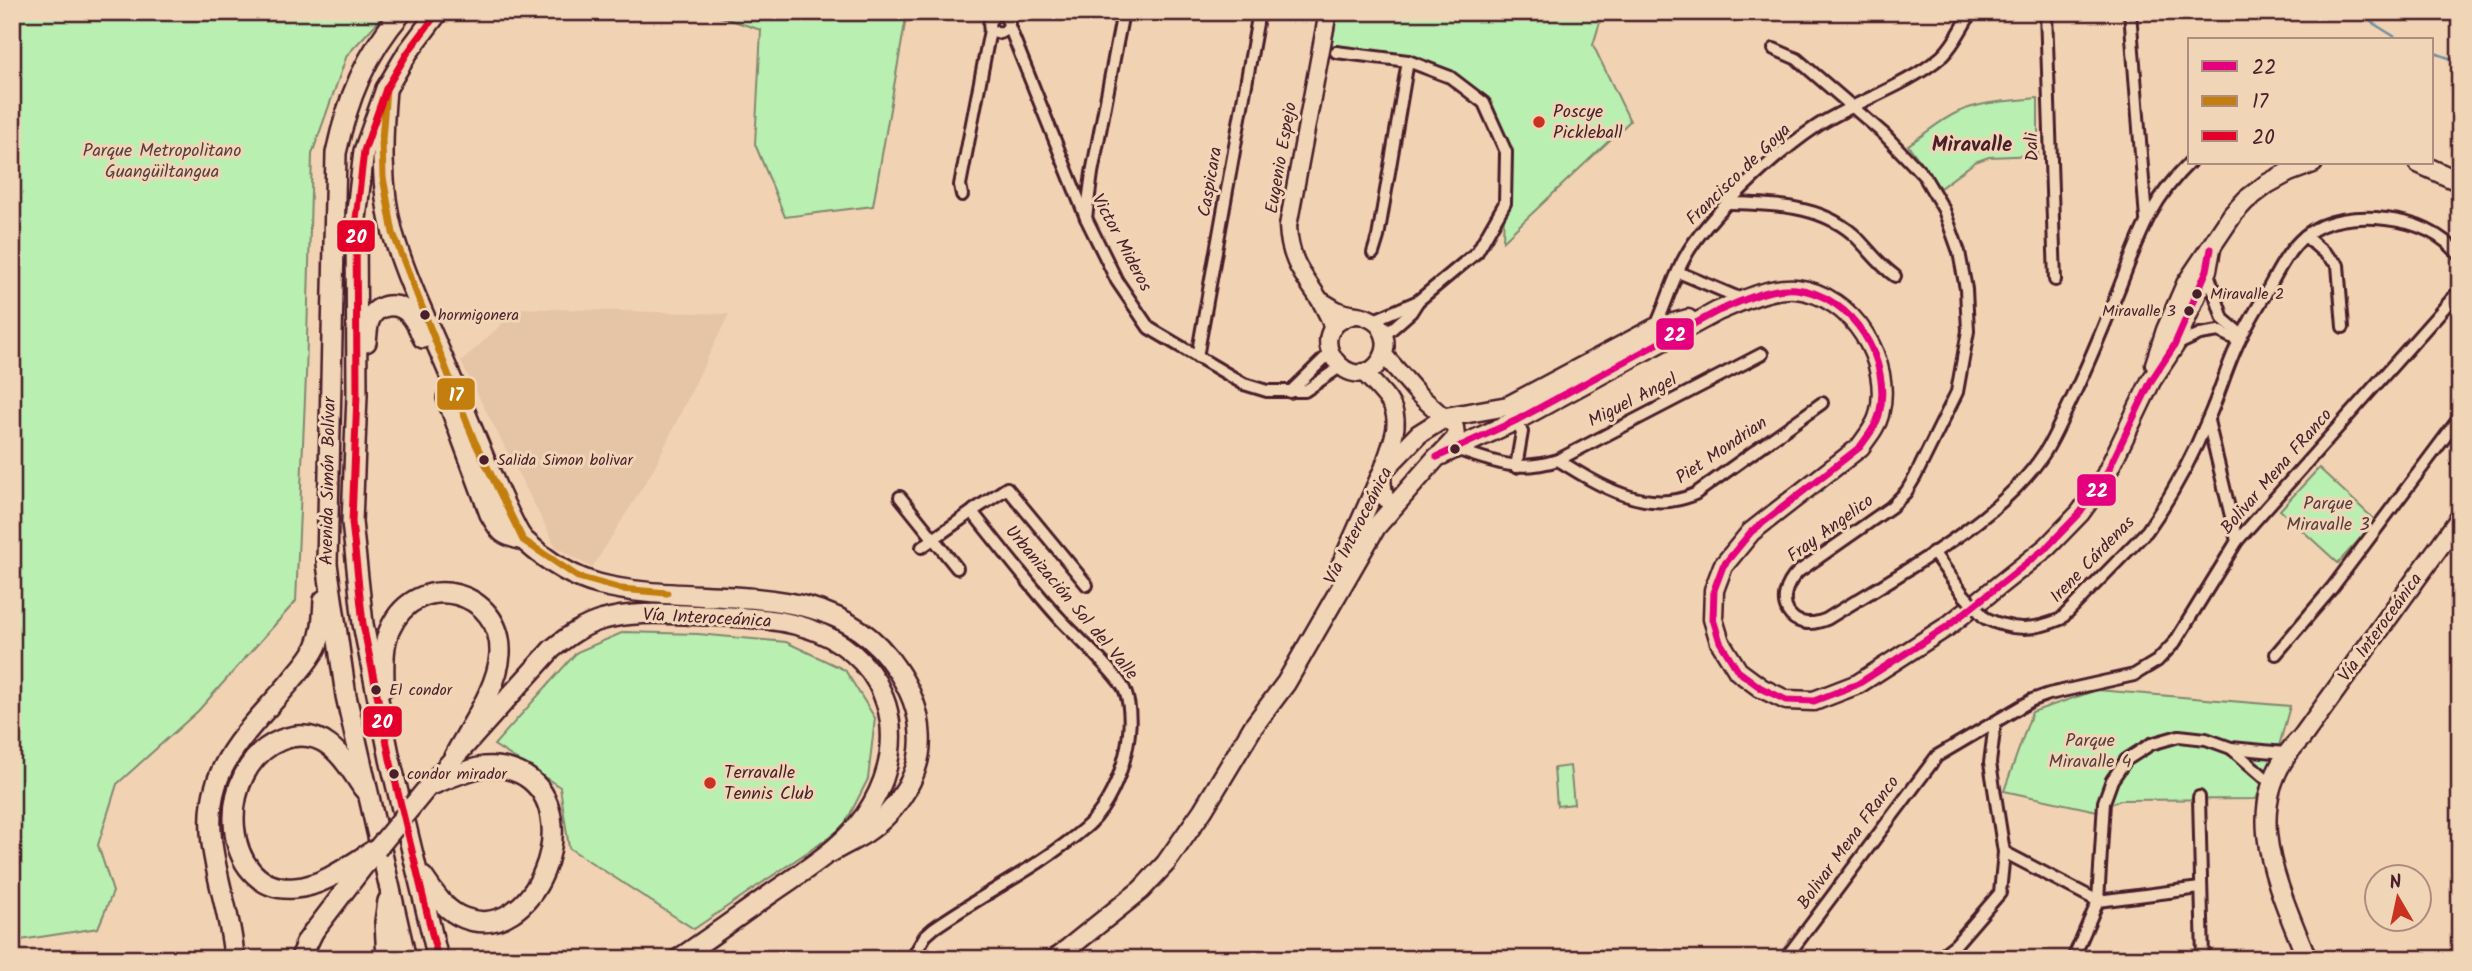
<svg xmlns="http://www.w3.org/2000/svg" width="2472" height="971" font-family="Kalam,sans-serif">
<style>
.built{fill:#e6c4a6}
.green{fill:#b9efb1;stroke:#82876e;stroke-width:2}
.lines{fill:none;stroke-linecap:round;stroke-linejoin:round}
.stream{stroke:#728da0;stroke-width:2.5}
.street-casing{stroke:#4a1f2b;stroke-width:16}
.secondary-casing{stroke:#4a1f2b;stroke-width:21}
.primary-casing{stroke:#4a1f2b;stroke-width:23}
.highway-casing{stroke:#4a1f2b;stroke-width:24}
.street{stroke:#f0d5b7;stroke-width:10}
.secondary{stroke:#f0d5b7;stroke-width:16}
.primary{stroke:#f0d5b7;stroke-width:18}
.highway{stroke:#f0d5b7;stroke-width:19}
.street-bridge-casing{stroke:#4a1f2b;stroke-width:16;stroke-linecap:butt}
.primary-bridge-casing{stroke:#4a1f2b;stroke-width:23;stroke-linecap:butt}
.street-bridge{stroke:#f0d5b7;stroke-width:10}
.primary-bridge{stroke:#f0d5b7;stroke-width:18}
.bus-1-casing{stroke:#f0d5b7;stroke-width:12}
.bus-2-casing{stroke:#f0d5b7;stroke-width:12}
.bus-3-casing{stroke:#f0d5b7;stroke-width:12}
.bus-1{stroke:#e5007d;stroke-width:7}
.bus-2{stroke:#c37e0d;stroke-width:7}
.bus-3{stroke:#e4002b;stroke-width:7}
.poi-dot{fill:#c8321e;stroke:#f0d5b7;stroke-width:2.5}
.bus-dot{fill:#4a1f2b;stroke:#f0d5b7;stroke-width:2.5}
.labels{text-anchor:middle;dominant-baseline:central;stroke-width:6;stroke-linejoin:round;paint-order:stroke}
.bus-label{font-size:16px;fill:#4a1f2b;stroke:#f0d5b7;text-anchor:start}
.poi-label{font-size:18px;fill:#4a1f2b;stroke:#f0d5b7;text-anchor:start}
.street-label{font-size:18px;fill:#4a1f2b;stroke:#f0d5b7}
.park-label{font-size:18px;fill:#5b3e3f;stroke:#f0d5b7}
.quarter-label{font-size:21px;font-weight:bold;fill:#4a1f2b;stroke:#f0d5b7}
.line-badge{stroke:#f0d5b7;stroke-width:2.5}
.badge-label{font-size:19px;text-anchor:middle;font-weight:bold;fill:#fff}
</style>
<rect width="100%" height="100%" fill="#f1d3b3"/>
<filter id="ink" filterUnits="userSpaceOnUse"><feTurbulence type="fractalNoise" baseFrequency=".0143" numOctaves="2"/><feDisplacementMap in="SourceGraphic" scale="14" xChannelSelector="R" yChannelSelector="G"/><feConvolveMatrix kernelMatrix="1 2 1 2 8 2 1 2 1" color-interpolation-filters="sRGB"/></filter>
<g filter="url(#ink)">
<path class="built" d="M519 308 729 314 652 472 592 568 556 547 461 362Z"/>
<g class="green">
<path d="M12 12H387L347 55 312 154 306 376 296 601 198 711 117 784 98 845 113 892 98 928 21 940 12 933Z"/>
<path d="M706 12H907L873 206 785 217 755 144 761 30Z"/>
<path d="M1338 12H1603L1593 45 1630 121 1503 241 1506 155 1486 108 1452 78 1409 58 1331 47Z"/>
<path d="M2038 98V155L1989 157 1975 162 1940 188 1908 145C1924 135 1940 120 1958 112 1983 101 2011 101 2038 98Z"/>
<path d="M2319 468 2376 521 2338 563 2280 510Z"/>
<path d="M624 632 698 634 786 642 845 670 875 718 868 779 843 828 694 929 569 848 560 787 494 745 577 652Z"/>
<path d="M2097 690 2290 706 2279 746 2256 799 2120 800 2097 811 2004 791 2032 712Z"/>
<path d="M1570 766 1574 804 1557 806 1554 768Z"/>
</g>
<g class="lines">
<g class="stream">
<path d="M2355 12 2400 40"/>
<path d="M2432 52 2460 62"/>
</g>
<defs>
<g id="street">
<path d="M2046 12 2055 280"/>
<path d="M2130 12 2146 219"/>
<path d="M998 14 1005 16 1009 23 1007 30 1000 33 990 30C987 19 993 19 998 12"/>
<path d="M1009 26 1086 218 1117 281 1149 328 1244 384 1267 391H1305L1340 367"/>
<path d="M1774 49 1797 59 1884 134 1924 176 1944 210 1959 252 1966 289 1968 331 1957 392 1915 477 1906 492 1891 507 1798 572C1770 600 1790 635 1827 619 1897 575 2001 521 2045 452 2054 438 2060 423 2067 409 2086 370 2102 331 2118 291 2138 240 2149 202 2190 162"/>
<path d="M1336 52 1408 61 1450 77 1484 103 1506 152 1505 203 1477 252 1418 301 1411 312 1385 335"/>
<path d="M962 195 960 185 990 30"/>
<path d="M1730 203C1772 204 1820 205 1853 234 1868 248 1878 264 1895 276"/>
<path d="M1086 218 1092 173 1123 12"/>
<path d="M2305 236 2338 265 2343 327"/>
<path d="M1373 253 1378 237 1408 61"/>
<path d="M2207 270 2223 319 2242 335"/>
<path d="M1678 272 1744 300"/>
<path d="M1374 320 1418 301"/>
<path d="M1654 330C1666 306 1672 280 1685 257 1706 217 1779 151 1817 126 1856 101 1906 87 1942 56 1955 44 1962 26 1972 12"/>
<path d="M2174 346 2200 334 2219 331 2239 341"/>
<path d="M1197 357 1259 12"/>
<path d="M1290 392 1330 353"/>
<path d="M1514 416 1522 432 1516 467"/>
<path d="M2208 421 2237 541"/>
<path d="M1455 449C1495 462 1517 473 1558 460L1762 354"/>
<path d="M1558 460C1598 485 1647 516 1695 494L1822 403"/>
<path d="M900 497 957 568"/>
<path d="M922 547 973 511"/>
<path d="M1933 552 1963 594"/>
<path d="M1985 618C2012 631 2033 631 2061 619L2147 531C2170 498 2193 456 2208 419 2220 393 2227 365 2240 339 2248 324 2257 308 2266 293 2277 273 2287 251 2305 236 2325 218 2360 216 2386 219 2414 222 2442 233 2460 256"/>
<path d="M2276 654 2332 588 2460 417"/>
<path d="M2231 748 2271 783"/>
<path d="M2199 797 2203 959"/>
<path d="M2004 852 2098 901 2200 888"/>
<path d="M912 959 925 936 934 928C984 893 1038 868 1085 828 1117 802 1140 730 1125 691 1120 677 1074 634 1061 620 1030 586 1002 549 973 513L974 510 1007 488 1087 585"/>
<path d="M1785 959 1937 756 2032 700 2049 694 2134 675 2157 661 2175 642 2237 541 2460 290"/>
<path d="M1937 959 1956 944 2000 893 2004 852 1990 763 1995 723"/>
<path d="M2073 959 2098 901 2104 802 2112 780 2126 760 2151 744 2179 736 2206 739 2231 748 2285 753"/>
</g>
<g id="secondary">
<path d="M1328 12 1288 226C1290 276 1319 285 1333 328"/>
<path d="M1323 302C1329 305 1335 310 1342 312 1350 315 1360 314 1368 318 1384 324 1390 343 1382 358 1355 406 1292 329 1356 315"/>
<path d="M1384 355 1419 395 1455 427 1456 437 1439 455"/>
<path d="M1363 372C1372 381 1382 391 1389 401 1405 424 1388 448 1383 470 1381 479 1383 489 1385 498L1394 505"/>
</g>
<g id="primary">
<path d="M2418 163 2460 182"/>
<path d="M2155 364 2166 330 2186 284 2233 214 2246 200 2267 184 2289 172 2313 163"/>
<path d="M1339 570 1383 471 1419 434 1446 417 1508 406 1655 328 1688 319"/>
<path d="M428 787 552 649C567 637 583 625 602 620 632 611 667 614 697 615 736 617 782 617 818 632 890 662 910 738 872 804 850 844 806 869 769 895 739 916 709 938 678 959"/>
<path d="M305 943 373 854"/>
<path d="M1055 959 1141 890 1166 863 1203 810 1253 727 1286 683 1376 527 1437 457 1517 420 1718 311C1742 301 1769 287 1796 289 1853 295 1893 362 1879 415 1876 427 1867 437 1860 447L1751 532 1723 566 1714 590 1713 619 1720 642 1738 671 1761 688 1786 700 1814 701 1858 684 1948 626 2047 547 2080 513 2103 481 2151 381 2174 346 2207 270 2211 249"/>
<path d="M2307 959C2278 885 2235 803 2302 737L2460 518"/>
</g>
<g id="highway">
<path d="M402 12C365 55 348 98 336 153L327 564 346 696 406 959"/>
<path d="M386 89C382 137 380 186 393 234 408 284 434 336 454 385 472 428 488 471 509 514 514 523 518 536 526 542 546 560 572 577 598 584 695 610 832 570 895 667 909 687 919 710 920 734 923 773 897 812 865 833 854 840 842 845 831 852"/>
<path d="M366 342C367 335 367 325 370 319 373 312 380 307 388 306 408 304 416 321 423 338"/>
<path d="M447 398 490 514C500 532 502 535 523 540"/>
<path d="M384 687C384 668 382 646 390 629 418 567 503 591 500 654 498 688 469 728 454 757"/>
<path d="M363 788C343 757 323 724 281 740 212 768 221 895 295 888 324 886 351 864 376 849"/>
<path d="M423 877C434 893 445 911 464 918 535 945 586 814 525 776 513 769 499 766 484 767 465 770 446 779 429 786"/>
<path d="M234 959C231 901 198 844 216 785 229 744 264 714 291 681 299 671 310 660 316 647 323 632 323 616 324 600"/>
<path d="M300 959 313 932"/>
<path d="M387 959 385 922 388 901"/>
<path d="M438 959 390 759 363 624 352 522 357 395 356 219 364 151 386 89 408 52 438 12"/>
</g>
</defs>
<use href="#street" class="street-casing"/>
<use href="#secondary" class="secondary-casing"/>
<use href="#primary" class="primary-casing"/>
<use href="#highway" class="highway-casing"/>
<use href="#street" class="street"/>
<use href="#secondary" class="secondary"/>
<use href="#primary" class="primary"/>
<use href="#highway" class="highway"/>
<defs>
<path id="street-bridge" d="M1963 594 1985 618"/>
<path id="primary-bridge" d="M377 849 428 787"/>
</defs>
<use href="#street-bridge" class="street-bridge-casing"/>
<use href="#primary-bridge" class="primary-bridge-casing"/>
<use href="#street-bridge" class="street-bridge"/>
<use href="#primary-bridge" class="primary-bridge"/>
<defs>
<path id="bus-1" d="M1437 457 1517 420 1718 311C1742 301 1769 287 1796 289 1853 295 1893 362 1879 415 1876 427 1867 437 1860 447L1751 532 1723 566 1714 590 1713 619 1720 642 1738 671 1761 688 1786 700 1814 701 1858 684 1948 626 2047 547 2080 513 2103 481 2151 381 2174 346 2207 270 2211 249"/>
<path id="bus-2" d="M386 89 382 140 383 177 393 233 474 440 523 540 578 577 621 589 667 593"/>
<path id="bus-3" d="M438 959 390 759 363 624 352 522 357 395 356 219 364 151 386 89 408 52 438 12"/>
</defs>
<use href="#bus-1" class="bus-1-casing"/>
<use href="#bus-2" class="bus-2-casing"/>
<use href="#bus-3" class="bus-3-casing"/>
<use href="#bus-1" class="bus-1"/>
<use href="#bus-2" class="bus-2"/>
<use href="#bus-3" class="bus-3"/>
</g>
</g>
<g class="poi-dot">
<circle cx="1539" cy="122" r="7"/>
<circle cx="710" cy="783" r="7"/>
</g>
<g class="bus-dot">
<circle cx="2197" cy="294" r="6"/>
<circle cx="2189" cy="311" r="6"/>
<circle cx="425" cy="315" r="6"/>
<circle cx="1455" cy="449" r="6"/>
<circle cx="484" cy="460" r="6"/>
<circle cx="376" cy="690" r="6"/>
<circle cx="394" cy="774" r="6"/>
</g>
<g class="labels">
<g class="bus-label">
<text x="2210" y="294">Miravalle 2</text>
<text x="2176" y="311" text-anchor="end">Miravalle 3</text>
<text x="438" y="315">hormigonera</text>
<text x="497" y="460">Salida Simon bolivar</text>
<text x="389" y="690">El condor</text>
<text x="407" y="774">condor mirador</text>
</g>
<g class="poi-label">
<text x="1553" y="112">Poscye<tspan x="1553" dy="21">Pickleball</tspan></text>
<text x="724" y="773">Terravalle<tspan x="724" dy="21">Tennis Club</tspan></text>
</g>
<g class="street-label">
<text transform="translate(2033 147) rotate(-92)">Dali</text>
<text transform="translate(1282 158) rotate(-80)">Eugenio Espejo</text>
<text transform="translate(1739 175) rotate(-44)">Francisco de Goya</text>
<text transform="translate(1211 182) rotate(-80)">Caspicara</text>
<text transform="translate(1121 243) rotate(62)">Victor Mideros</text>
<text transform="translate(1633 401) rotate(-27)">Miguel Angel</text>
<text transform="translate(1722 451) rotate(-34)">Piet Mondrian</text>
<text transform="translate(2277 472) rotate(-49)">Bolivar Mena FRanco</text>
<text transform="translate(329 481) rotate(-89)">Avenida Simón Bolívar</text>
<text transform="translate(1359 526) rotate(-63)">Vía Interoceánica</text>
<text transform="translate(1831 529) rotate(-36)">Fray Angelico</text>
<text transform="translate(2093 560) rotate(-46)">Irene Cárdenas</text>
<text transform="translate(1071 603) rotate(50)">Urbanización Sol del Valle</text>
<text transform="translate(707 619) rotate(3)">Vía Interoceánica</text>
<text transform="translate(2381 628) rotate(-54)">Vía Interoceánica</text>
<text transform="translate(1849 843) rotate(-54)">Bolivar Mena FRanco</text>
</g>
<g class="park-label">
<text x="162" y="151">Parque Metropolitano<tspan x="162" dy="21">Guangüiltangua</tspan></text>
<text x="2328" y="504">Parque<tspan x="2328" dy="21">Miravalle 3</tspan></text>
<text x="2090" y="741">Parque<tspan x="2090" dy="21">Miravalle 4</tspan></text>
</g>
<g class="quarter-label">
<text x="1972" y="145">Miravalle</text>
</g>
</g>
<g class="line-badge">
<rect x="336" y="219" width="40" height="34" rx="7" fill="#e4002b"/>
<rect x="1655" y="317" width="40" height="34" rx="7" fill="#e5007d"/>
<rect x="436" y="377" width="40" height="34" rx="7" fill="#c37e0d"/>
<rect x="2076" y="473" width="41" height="34" rx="7" fill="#e5007d"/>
<rect x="362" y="705" width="41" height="33" rx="7" fill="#e4002b"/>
</g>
<g class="badge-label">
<text x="356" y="243">20</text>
<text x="1675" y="341">22</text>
<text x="456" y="401">17</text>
<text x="2097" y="497">22</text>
<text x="382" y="728">20</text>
</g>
<rect width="2472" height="971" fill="none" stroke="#f0d5b7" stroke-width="42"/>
<rect x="21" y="21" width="2430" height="929" fill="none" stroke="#4a1f2b" stroke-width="2.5" filter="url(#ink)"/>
<rect x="2188" y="38" width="245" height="126" fill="#f0d5b7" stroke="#ae8c7f" stroke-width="2"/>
<rect x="2202" y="61" width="35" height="10" fill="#e5007d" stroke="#ae8c7f" stroke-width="2"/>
<text x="2252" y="74" font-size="21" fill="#4a1f2b">22</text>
<rect x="2202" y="96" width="35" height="10" fill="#c37e0d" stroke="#ae8c7f" stroke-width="2"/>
<text x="2252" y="108" font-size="21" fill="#4a1f2b">17</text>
<rect x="2202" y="131" width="35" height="10" fill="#e4002b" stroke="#ae8c7f" stroke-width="2"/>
<text x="2252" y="144" font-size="21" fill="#4a1f2b">20</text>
<g transform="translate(2398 898) rotate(351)"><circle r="33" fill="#f0d5b7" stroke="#ae8c7f" stroke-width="2"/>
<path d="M0-5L12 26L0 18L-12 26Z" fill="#c8321e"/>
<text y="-10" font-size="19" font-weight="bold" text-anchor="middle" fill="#4a1f2b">N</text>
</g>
</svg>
